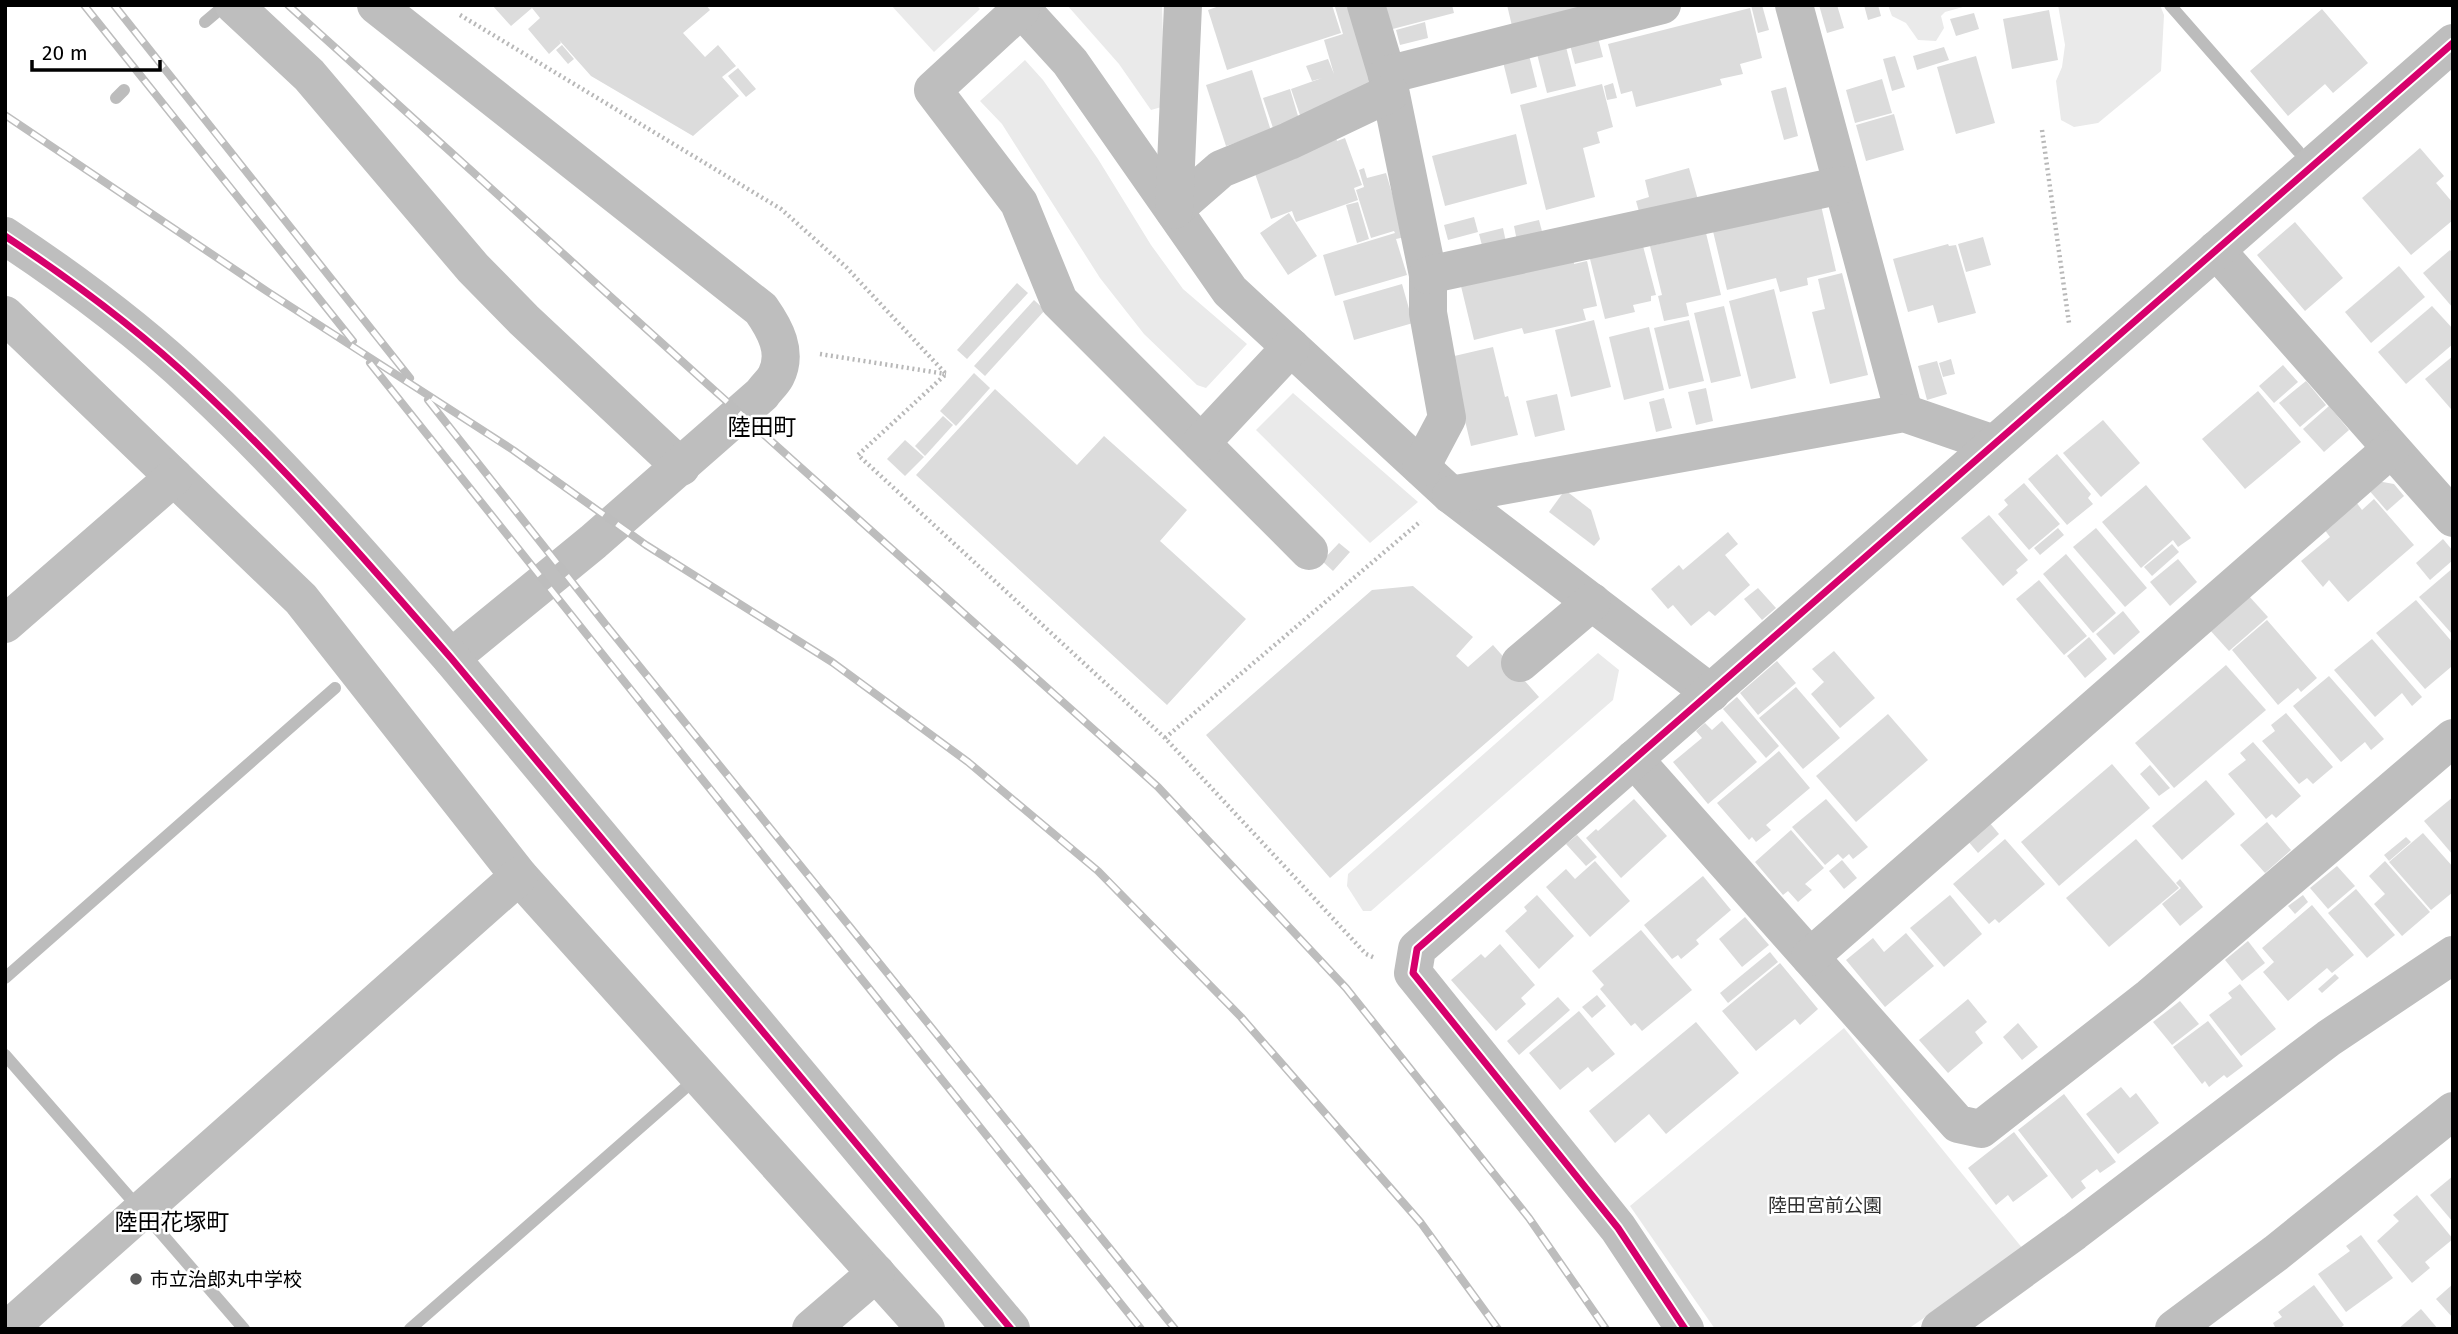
<svg xmlns="http://www.w3.org/2000/svg" width="2458" height="1334" font-family="'Fira Sans','Noto Sans JP',sans-serif">
<style>
.green{fill:#eaeaea}
.lines{fill:none;stroke-linecap:round;stroke-linejoin:round}
.stream{stroke:#bcbcbc;stroke-width:12}
.building{fill:#dcdcdc}
.path{stroke:#b8b8b8;stroke-width:4.5;stroke-dasharray:2 3.5;stroke-linecap:butt}
.minor{stroke:#bebebe;stroke-width:38}
.rail-casing{stroke:#bdbdbd;stroke-width:8}
.rail{stroke:#fff;stroke-width:5;stroke-dasharray:16;stroke-linecap:butt}
.cycleway-casing{stroke:#fff;stroke-width:11}
.cycleway{stroke:#d6006c;stroke-width:7}
.poi-dot{fill:#595959;stroke:#fff;stroke-width:2.5}
.labels{text-anchor:middle;dominant-baseline:central;stroke-width:5;stroke-linejoin:round;paint-order:stroke}
.park-label{font-size:19px;fill:#2f2f2f;stroke:#fff}
.poi-label{font-size:19px;fill:#000;stroke:#fff;text-anchor:start}
.quarter-label{font-size:23px;fill:#000;stroke:#fff}
</style>
<rect width="100%" height="100%" fill="#fff"/>
<g class="green">
<path d="M891 5H976L980 9 934 52Z"/>
<path d="M1067 5H1162L1165 106 1151 110 1119 64Z"/>
<path d="M1888 5H1970L1945 12 1941 16 1944 28 1936 41 1918 40 1906 23 1892 16Z"/>
<path d="M2058 5H2160L2164 15 2161 71 2098 123 2074 127 2061 120 2056 81 2062 67 2065 45Z"/>
<path d="M1025 60 1043 80 1098 159 1151 245 1183 289 1247 344 1206 388 1197 385 1144 334 1100 278 1002 124 980 101Z"/>
<path d="M1293 393 1418 502 1370 543 1256 430Z"/>
<path d="M1598 653 1619 670 1613 700 1371 911H1363L1347 886 1348 874Z"/>
<path d="M1844 1028 2023 1249 1908 1329H1715L1630 1206Z"/>
</g>
<g class="lines">
<g class="stream">
<path d="M2170 5 2298 151"/>
<path d="M205 22 218 11"/>
<path d="M116 98 124 90"/>
<path d="M5 978 335 688"/>
<path d="M5 1055 130 1198"/>
<path d="M155 1226 244 1329"/>
<path d="M410 1329 684 1089"/>
</g>
</g>
<g class="building">
<path d="M492 5H706L710 10 683 33 705 57 718 45 736 66 722 77 739 96 693 136 591 76 559 40 561 43 549 54 528 29 540 18 532 8 511 26Z"/>
<path d="M1222 5H1332L1341 33 1227 70 1208 10Z"/>
<path d="M1341 5H1350L1375 88 1302 121 1291 89 1322 78 1312 81 1306 66 1328 59 1334 74 1324 40 1343 34 1335 7Z"/>
<path d="M1379 5H1452L1454 13 1385 31Z"/>
<path d="M1507 5H1590L1512 26Z"/>
<path d="M1751 5H1762L1769 30 1758 33Z"/>
<path d="M1819 5H1837L1844 28 1827 33Z"/>
<path d="M1864 5H1878L1881 16 1868 20Z"/>
<path d="M1750 8 1762 58 1740 64 1743 74 1720 79 1722 85 1636 107 1632 91 1621 94 1608 44Z"/>
<path d="M2322 9 2368 63 2333 93 2325 84 2288 116 2250 71Z"/>
<path d="M2049 10 2058 60 2012 69 2003 19Z"/>
<path d="M1974 13 1979 29 1956 36 1950 19Z"/>
<path d="M1425 22 1428 38 1400 45 1396 30Z"/>
<path d="M1597 34 1603 57 1575 64 1569 41Z"/>
<path d="M1565 43 1576 86 1547 93 1536 50Z"/>
<path d="M562 45 574 59 568 64 556 50Z"/>
<path d="M1944 47 1949 60 1917 70 1913 56Z"/>
<path d="M1528 51 1537 87 1511 94 1502 58Z"/>
<path d="M1895 56 1905 87 1892 91 1883 59Z"/>
<path d="M1976 56 1995 123 1956 134 1937 67Z"/>
<path d="M738 68 756 89 746 97 728 76Z"/>
<path d="M1252 70 1271 131 1226 146 1206 85Z"/>
<path d="M1882 79 1892 113 1855 123 1846 90Z"/>
<path d="M1613 83 1617 98 1607 100 1604 86Z"/>
<path d="M1602 84 1613 127 1597 132 1600 143 1583 148 1595 197 1546 210 1520 105Z"/>
<path d="M1786 87 1798 136 1784 140 1771 91Z"/>
<path d="M1290 89 1301 126 1275 134 1263 98Z"/>
<path d="M1894 114 1904 150 1866 161 1856 125Z"/>
<path d="M1516 134 1527 184 1445 206 1432 156Z"/>
<path d="M1336 138 1337 141 1345 138 1362 185 1354 188 1358 200 1296 222 1292 211 1271 219 1253 168Z"/>
<path d="M2420 148 2444 176 2436 183 2453 203V220L2411 255 2362 198Z"/>
<path d="M1364 168 1367 178 1386 173 1405 237 1396 239 1407 275 1335 296 1323 255 1395 233 1394 231 1371 238 1356 190 1364 187 1359 170Z"/>
<path d="M1689 168 1698 200 1642 222 1636 201 1649 197 1645 180Z"/>
<path d="M1820 201 1836 271 1807 278 1808 285 1780 292 1776 278 1727 290 1712 227Z"/>
<path d="M1358 202 1369 239 1357 243 1346 205Z"/>
<path d="M1289 213 1317 256 1288 275 1260 233Z"/>
<path d="M1474 217 1478 232 1448 240 1444 225Z"/>
<path d="M1539 220 1544 239 1518 246 1514 226Z"/>
<path d="M2295 222 2343 278 2305 311 2257 255Z"/>
<path d="M1503 228 1507 247 1484 253 1479 234Z"/>
<path d="M1706 233 1721 295 1686 303 1689 316 1664 321 1658 296 1662 295 1650 246Z"/>
<path d="M1983 237 1991 265 1966 272 1958 244Z"/>
<path d="M1948 244 1949 246 1956 245 1976 313 1938 323 1933 305 1908 312 1893 259Z"/>
<path d="M1643 246 1656 295 1651 296V301L1633 305 1635 312 1605 319 1589 255Z"/>
<path d="M2450 250 2453 253V308L2423 273Z"/>
<path d="M1574 260V264L1587 261 1597 306 1583 309 1586 320 1524 334 1522 328 1474 340 1460 282Z"/>
<path d="M2399 266 2425 297 2371 343 2345 312Z"/>
<path d="M1842 273 1868 375 1830 384 1812 312 1825 309 1818 279Z"/>
<path d="M1017 283 1028 293 967 359 957 350Z"/>
<path d="M1402 284 1413 323 1354 340 1343 301Z"/>
<path d="M1774 289 1796 378 1751 389 1729 301Z"/>
<path d="M1034 300 1045 310 985 376 974 366Z"/>
<path d="M1724 306 1741 376 1711 383 1694 313Z"/>
<path d="M2432 306 2453 329V344L2406 384 2378 352Z"/>
<path d="M1594 320 1611 387 1571 397 1555 330Z"/>
<path d="M1689 320 1704 381 1669 389 1654 328Z"/>
<path d="M1649 327 1664 390 1624 400 1609 337Z"/>
<path d="M1493 347 1505 397 1508 396 1518 435 1471 446 1450 357Z"/>
<path d="M2453 356V407L2451 409 2425 379Z"/>
<path d="M1951 359 1955 374 1943 377 1939 363Z"/>
<path d="M1937 361 1947 394 1927 400 1918 366Z"/>
<path d="M2283 365 2298 382 2274 403 2259 386Z"/>
<path d="M974 373 990 388 956 426 940 411Z"/>
<path d="M2306 381 2326 405 2300 427 2279 403Z"/>
<path d="M1706 388 1713 421 1696 425 1688 392Z"/>
<path d="M995 389 1077 465 1104 436 1187 510 1160 541 1246 619 1167 705 916 475Z"/>
<path d="M2258 391 2301 442 2245 489 2202 439Z"/>
<path d="M1557 394 1565 430 1535 437 1526 401Z"/>
<path d="M1664 398 1672 428 1656 432 1649 402Z"/>
<path d="M2329 406 2349 430 2324 452 2303 429Z"/>
<path d="M943 416 953 425 925 456 915 446Z"/>
<path d="M2103 420 2140 463 2101 497 2063 453Z"/>
<path d="M905 440 924 457 905 476 887 459Z"/>
<path d="M2057 454 2091 494 2088 498 2093 504 2067 525 2028 479Z"/>
<path d="M2377 481 2394 484 2404 496 2387 511 2368 489Z"/>
<path d="M2024 483 2060 524 2029 550 1998 514 2008 505 2004 500Z"/>
<path d="M2146 485 2191 538 2178 547 2173 540 2141 568 2102 522Z"/>
<path d="M1565 490 1591 510 1600 539 1594 546 1549 512Z"/>
<path d="M2374 499 2414 545 2348 602 2329 580 2323 587 2301 561 2330 537 2324 529 2356 502 2362 510Z"/>
<path d="M1989 515 2028 560 2016 570 2018 573 2003 586 1961 538Z"/>
<path d="M2058 528 2064 535 2040 555 2034 548Z"/>
<path d="M2096 528 2147 588 2125 607 2073 547Z"/>
<path d="M1728 532 1738 544 1725 555 1750 585 1715 616 1709 611 1691 626 1673 605 1668 609 1651 589 1679 565 1683 570Z"/>
<path d="M2443 539 2453 551V560L2430 580 2416 563Z"/>
<path d="M1339 543 1350 552 1333 571 1322 561Z"/>
<path d="M2172 544 2179 552 2152 576 2144 567Z"/>
<path d="M2066 554 2116 613 2093 633 2043 574Z"/>
<path d="M2178 559 2197 582 2170 606 2150 582Z"/>
<path d="M2453 568V635L2419 597Z"/>
<path d="M2039 580 2087 636 2064 655 2016 599Z"/>
<path d="M1413 586 1473 637 1456 656 1468 667 1493 645 1539 697 1330 878 1206 735 1372 590Z"/>
<path d="M1758 588 1776 608 1762 620 1744 599Z"/>
<path d="M2248 595 2268 617 2229 651 2209 629Z"/>
<path d="M2416 600 2453 643V669L2451 667 2425 689 2376 633Z"/>
<path d="M2123 611 2140 632 2114 655 2096 634Z"/>
<path d="M2267 620 2317 678 2301 692 2298 688 2278 705 2232 650Z"/>
<path d="M2089 637 2107 659 2085 678 2067 656Z"/>
<path d="M2372 639 2422 697 2412 706 2402 693 2375 717 2334 670Z"/>
<path d="M1834 651 1875 698 1840 728 1811 694 1824 682 1812 669Z"/>
<path d="M1777 661 1796 683 1758 715 1740 693Z"/>
<path d="M2226 665 2266 710 2174 788 2135 743Z"/>
<path d="M2329 676 2384 739 2371 750 2365 742 2341 762 2293 706Z"/>
<path d="M1796 687 1840 738 1803 769 1759 718Z"/>
<path d="M1737 697 1779 746 1766 758 1723 709Z"/>
<path d="M2286 713 2333 767 2313 784 2307 778 2299 784 2262 741 2275 731 2271 725Z"/>
<path d="M1888 714 1928 760 1856 822 1816 776Z"/>
<path d="M1722 721 1757 762 1708 804 1673 762 1702 738 1696 731 1705 723 1712 730Z"/>
<path d="M2253 742 2301 796 2276 818 2272 814 2266 819 2228 774 2246 760 2240 753Z"/>
<path d="M1779 751 1810 788 1766 825 1771 830 1756 842 1752 837 1749 840 1717 803Z"/>
<path d="M2112 764 2150 808 2059 886 2021 842Z"/>
<path d="M2150 765 2170 788 2159 796 2140 774Z"/>
<path d="M2206 780 2235 814 2182 860 2152 826Z"/>
<path d="M2453 797V855L2424 821Z"/>
<path d="M1634 799 1667 836 1621 878 1586 838 1596 829 1598 831Z"/>
<path d="M1826 799 1868 847 1853 859 1849 854 1843 859 1838 854 1825 865 1792 827Z"/>
<path d="M1989 822 1999 834 1978 853 1967 840Z"/>
<path d="M2267 822 2291 850 2265 873 2240 845Z"/>
<path d="M1791 830 1824 868 1805 884 1812 890 1798 902 1788 891 1783 895 1755 862Z"/>
<path d="M2423 833 2453 867V892L2431 910 2389 862Z"/>
<path d="M1577 835 1597 857 1586 866 1566 844Z"/>
<path d="M2406 837 2411 842 2389 861 2384 855Z"/>
<path d="M2005 839 2045 884 1999 923 1995 919 1989 924 1953 884Z"/>
<path d="M2136 839 2179 888 2109 947 2066 898Z"/>
<path d="M1842 860 1857 878 1844 889 1829 871Z"/>
<path d="M1595 861 1630 901 1590 937 1546 887 1566 869 1575 879Z"/>
<path d="M2385 861 2430 912 2402 936 2374 904 2385 894 2369 876Z"/>
<path d="M2337 866 2355 886 2328 909 2310 888Z"/>
<path d="M1703 876 1731 910 1696 940 1699 944 1681 959 1678 955 1672 959 1644 925Z"/>
<path d="M2180 879 2203 907 2180 926 2162 904 2181 888 2176 883Z"/>
<path d="M2356 889 2395 935 2367 958 2328 913Z"/>
<path d="M1537 895 1574 936 1539 969 1505 931 1527 911 1524 907Z"/>
<path d="M1950 895 1982 934 1944 967 1910 928Z"/>
<path d="M2303 895 2308 902 2295 914 2288 906Z"/>
<path d="M2312 905 2354 955 2332 973 2327 968 2288 1001 2263 972 2274 962 2262 948Z"/>
<path d="M1745 917 1769 945 1742 967 1719 939Z"/>
<path d="M1641 930 1692 990 1642 1031 1635 1023 1631 1026 1600 989 1604 985 1592 971Z"/>
<path d="M1906 933 1934 966 1885 1007 1846 960 1873 938 1884 952Z"/>
<path d="M2248 941 2265 963 2242 981 2225 960Z"/>
<path d="M1500 944 1535 985 1521 998 1526 1004 1496 1031 1451 980 1481 954 1485 958Z"/>
<path d="M1770 952 1778 962 1728 1003 1720 993Z"/>
<path d="M1780 963 1818 1009 1800 1025 1795 1019 1756 1051 1722 1011Z"/>
<path d="M2335 974 2339 978 2322 993 2318 989Z"/>
<path d="M2240 984 2276 1029 2241 1056 2209 1015 2232 998 2228 993Z"/>
<path d="M1597 995 1606 1006 1592 1018 1582 1007Z"/>
<path d="M1558 997 1570 1010 1519 1055 1507 1041Z"/>
<path d="M1968 999 1987 1022 1975 1032 1983 1043 1948 1073 1919 1040Z"/>
<path d="M2180 1001 2199 1024 2172 1045 2153 1022Z"/>
<path d="M1579 1011 1615 1054 1592 1072 1588 1067 1560 1090 1529 1053Z"/>
<path d="M2208 1021 2243 1066 2227 1078 2224 1075 2209 1087 2205 1081 2202 1084 2173 1047Z"/>
<path d="M1696 1022 1739 1073 1666 1134 1649 1114 1615 1143 1589 1111Z"/>
<path d="M2018 1023 2038 1047 2022 1060 2003 1037Z"/>
<path d="M2121 1087 2130 1098 2136 1093 2159 1123 2118 1154 2086 1114Z"/>
<path d="M2064 1094 2116 1162 2100 1173 2097 1169 2081 1181 2086 1188 2072 1199 2018 1130Z"/>
<path d="M2014 1132 2048 1176 2013 1202 2008 1195 1996 1205 1968 1168Z"/>
<path d="M2453 1176V1222L2430 1195Z"/>
<path d="M2417 1195 2453 1239 2425 1262 2430 1268 2412 1283 2377 1241 2399 1221 2393 1215Z"/>
<path d="M2361 1235 2393 1278 2346 1312 2318 1274 2350 1251 2346 1246Z"/>
<path d="M2453 1284V1318L2436 1299Z"/>
<path d="M2314 1285 2344 1325 2339 1329H2276L2273 1323 2282 1317 2278 1312Z"/>
<path d="M2421 1309 2438 1329H2398Z"/>
</g>
<g class="lines">
<g class="path">
<path d="M460 15 781 209 846 267 946 374 858 455 1165 738 1366 954 1375 958"/>
<path d="M2042 130 2069 323"/>
<path d="M820 354 946 374"/>
<path d="M1165 738 1421 521"/>
</g>
<g class="minor">
<path d="M234 5 309 75 473 268 524 320 681 467"/>
<path d="M376 5 761 309C775 329 788 352 776 376 773 382 766 388 762 394L593 542 451 658"/>
<path d="M1018 5 1070 62 1230 291 1451 495 1711 693"/>
<path d="M1366 5 1387 75 1428 275V313L1447 418 1421 467"/>
<path d="M1794 5 1904 413"/>
<path d="M1021 9 933 90 1019 203 1059 301 1309 551"/>
<path d="M1387 75 1662 5"/>
<path d="M1174 210 1221 169 1289 141 1390 93"/>
<path d="M1174 210 1183 5"/>
<path d="M5 236C73 281 139 330 198 386 288 470 370 565 451 658L1011 1329"/>
<path d="M2216 250 2453 518"/>
<path d="M1428 275 1842 185"/>
<path d="M5 315 301 599 519 876 926 1329"/>
<path d="M1201 443 1291 347"/>
<path d="M1451 495 1904 413 1994 444"/>
<path d="M5 624 174 477"/>
<path d="M1520 663 1592 602"/>
<path d="M1634 759 1958 1124 1981 1129 2150 997 2453 738"/>
<path d="M1810 957 2391 449"/>
<path d="M8 1329 519 876"/>
<path d="M811 1329 876 1273"/>
<path d="M1685 1329 1618 1228 1413 973 1417 949 2453 43"/>
<path d="M1940 1329 2074 1232 2329 1038 2453 955"/>
<path d="M2174 1329 2276 1253 2453 1111"/>
</g>
<defs>
<g id="rail">
<path d="M84 5 353 341"/>
<path d="M114 5 410 378"/>
<path d="M288 5 705 382 1158 787 1346 988 1529 1218 1606 1329"/>
<path d="M5 115 268 292 513 450 646 545 832 662 968 762 1098 871 1241 1017 1421 1223 1498 1329"/>
<path d="M370 363 1141 1329"/>
<path d="M428 400 606 625 1175 1329"/>
</g>
</defs>
<use href="#rail" class="rail-casing"/>
<use href="#rail" class="rail"/>
<defs>
<g id="cycleway">
<path d="M5 236C73 281 139 330 198 386 288 470 370 565 451 658L1011 1329"/>
<path d="M1685 1329 1618 1228 1413 973 1417 949 2453 43"/>
</g>
</defs>
<use href="#cycleway" class="cycleway-casing"/>
<use href="#cycleway" class="cycleway"/>
</g>
<circle class="poi-dot" cx="136" cy="1279" r="7"/>
<g class="labels">
<g class="park-label">
<text x="1825" y="1205">陸田宮前公園</text>
</g>
<g class="poi-label">
<text x="150" y="1279">市立治郎丸中学校</text>
</g>
<g class="quarter-label">
<text x="762" y="427">陸田町</text>
<text x="172" y="1222">陸田花塚町</text>
</g>
</g>
<rect width="2458" height="1334" fill="none" stroke="#000000" stroke-width="14"/>
<path d="M32 60v10h128v-10" fill="none" stroke="#000000" stroke-width="3.5"/>
<text x="42" y="60" font-size="21" fill="#000000" stroke="#ffffff" stroke-width="5" paint-order="stroke">20 m</text>
</svg>
